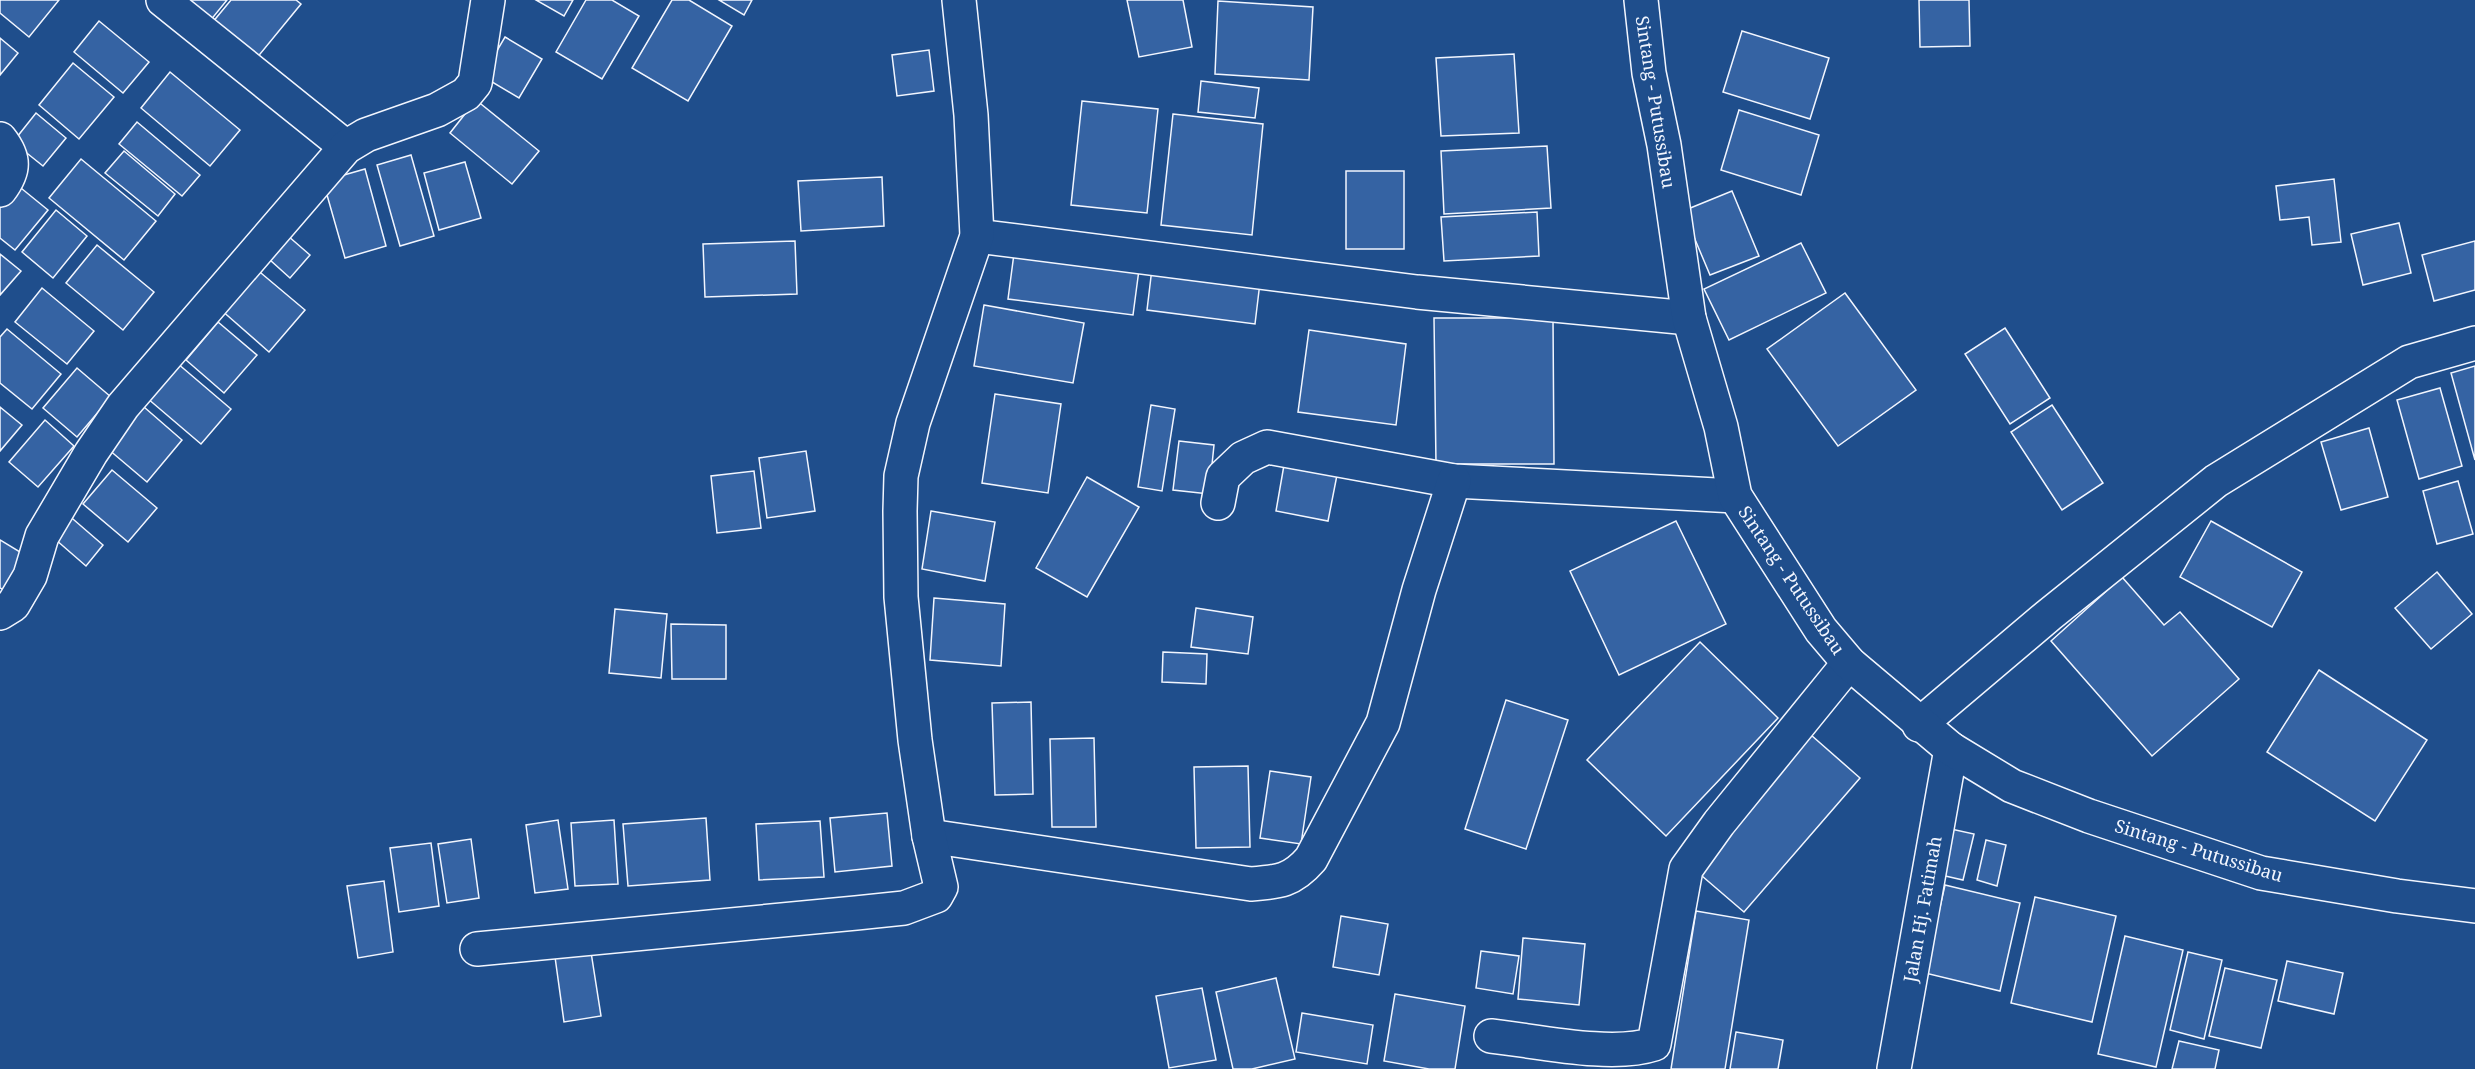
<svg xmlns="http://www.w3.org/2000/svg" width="2475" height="1069" font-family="'Noto Serif',serif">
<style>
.building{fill:#3563a3;stroke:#f2f6ff;stroke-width:1.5}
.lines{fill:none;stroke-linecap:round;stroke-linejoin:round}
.minor-casing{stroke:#f2f6ff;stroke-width:36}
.highway-casing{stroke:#f2f6ff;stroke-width:36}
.minor{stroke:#1f4e8c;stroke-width:33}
.highway{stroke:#1f4e8c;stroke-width:33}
.labels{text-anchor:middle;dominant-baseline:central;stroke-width:4.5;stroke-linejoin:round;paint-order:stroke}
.street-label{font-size:18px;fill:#f2f6ff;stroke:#1f4e8c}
</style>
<rect width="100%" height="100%" fill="#1f4e8c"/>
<g class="building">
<path d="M0 0H59L29 37 0 13Z"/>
<path d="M185 0H227L210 21Z"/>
<path d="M231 0H296L301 4 251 65 207 29Z"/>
<path d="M536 0H573L564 16Z"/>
<path d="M586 0H612L639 16 602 79 556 52Z"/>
<path d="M672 0H689L732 26 688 101 632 68Z"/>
<path d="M719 0H752L744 15Z"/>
<path d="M1127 0H1183L1192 47 1139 57Z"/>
<path d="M1919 0H1969L1970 46 1920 47Z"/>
<path d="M1218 1 1313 7 1309 80 1215 74Z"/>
<path d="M99 21 149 62 123 93 74 52Z"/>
<path d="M1742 31 1829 58 1810 119 1723 92Z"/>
<path d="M505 37 542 59 519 98 482 76Z"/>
<path d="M0 38 18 53 0 75Z"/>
<path d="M929 50 934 91 897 96 892 55Z"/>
<path d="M1514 54 1519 133 1441 136 1436 58Z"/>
<path d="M73 63 114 97 79 139 39 105Z"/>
<path d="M170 72 240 130 210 166 141 108Z"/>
<path d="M1201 81 1259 88 1255 118 1198 112Z"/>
<path d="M476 100 539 151 512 184 450 133Z"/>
<path d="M1082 101 1158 109 1147 213 1071 205Z"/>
<path d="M1739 110 1819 135 1801 195 1721 170Z"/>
<path d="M36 113 66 138 43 166 13 142Z"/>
<path d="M1173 114 1263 124 1252 235 1161 225Z"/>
<path d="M137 122 200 175 182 196 119 144Z"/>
<path d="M1547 146 1551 208 1444 214 1441 151Z"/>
<path d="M124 151 175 194 158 216 105 173Z"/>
<path d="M411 155 434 236 400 246 377 165Z"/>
<path d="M81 159 156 221 124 260 49 198Z"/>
<path d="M465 162 481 218 439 230 424 173Z"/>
<path d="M365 169 386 246 345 258 323 181Z"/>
<rect x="1346" y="171" width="58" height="78"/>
<path d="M882 177 884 226 801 231 798 181Z"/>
<path d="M2334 179 2341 242 2312 245 2309 217 2280 220 2276 186Z"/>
<path d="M16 184 48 210 15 250 0 238V204Z"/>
<path d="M1732 191 1759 256 1710 275 1683 211Z"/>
<path d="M56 210 87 236 53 278 22 252Z"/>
<path d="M1537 212 1539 256 1444 261 1441 217Z"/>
<path d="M2399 223 2411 273 2363 285 2351 234Z"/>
<path d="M280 229 310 255 290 278 260 251Z"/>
<path d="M795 241 797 294 705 297 703 244Z"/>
<path d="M2475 241V290L2434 301 2422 255Z"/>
<path d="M1801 243 1826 293 1729 340 1704 289Z"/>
<path d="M97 245 154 292 123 330 66 283Z"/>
<path d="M1015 246 1140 262 1133 315 1008 299Z"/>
<path d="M0 254 21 271 0 295Z"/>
<path d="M1153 260 1261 274 1255 324 1147 310Z"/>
<path d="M255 268 305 310 269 352 220 309Z"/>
<path d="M42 288 94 331 67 364 15 322Z"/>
<path d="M1845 293 1916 390 1838 446 1767 349Z"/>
<path d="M984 305 1084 323 1073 383 974 366Z"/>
<path d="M1434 318H1553L1554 464H1436Z"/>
<path d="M218 322 257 355 224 393 186 360Z"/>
<path d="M2005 328 2050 398 2010 424 1965 354Z"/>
<path d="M7 329 61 374 32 409 0 383V337Z"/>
<path d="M1309 330 1406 344 1396 425 1298 412Z"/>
<path d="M177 363 231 409 201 444 147 398Z"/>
<path d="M2475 366V460L2451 373Z"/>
<path d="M77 368 111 397 77 437 43 408Z"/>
<path d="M2440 388 2462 466 2419 479 2397 400Z"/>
<path d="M995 394 1061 404 1048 493 982 483Z"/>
<path d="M1151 405 1175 409 1162 491 1138 487Z"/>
<path d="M2052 405 2103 483 2062 510 2011 432Z"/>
<path d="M0 407 22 425 0 451Z"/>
<path d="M144 407 182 440 147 482 108 449Z"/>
<path d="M45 420 74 446 38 487 9 462Z"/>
<path d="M2369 428 2388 497 2341 510 2321 442Z"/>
<path d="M1179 441 1214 445 1209 494 1173 490Z"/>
<path d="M806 451 815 511 767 518 759 458Z"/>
<path d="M1284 465 1337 475 1328 521 1276 511Z"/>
<path d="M112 470 157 508 128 542 83 504Z"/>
<path d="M754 471 761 528 717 533 711 476Z"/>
<path d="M1087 477 1139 507 1087 597 1036 568Z"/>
<path d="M2458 481 2473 534 2437 544 2423 491Z"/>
<path d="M931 511 995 522 985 581 922 569Z"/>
<path d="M66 513 103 545 86 566 48 533Z"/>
<path d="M1676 521 1726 624 1619 675 1570 571Z"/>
<path d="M2211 521 2302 572 2272 627 2180 577Z"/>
<path d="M0 540 30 558 9 593 0 588Z"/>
<path d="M2437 572 2472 614 2431 649 2395 608Z"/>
<path d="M2122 577 2164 625 2180 612 2239 679 2152 756 2051 641Z"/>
<path d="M934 598 1005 604 1001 666 930 660Z"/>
<path d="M1196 608 1253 617 1248 654 1191 647Z"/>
<path d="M615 609 667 614 661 678 609 673Z"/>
<path d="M671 624 726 625V679H672Z"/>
<path d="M1700 642 1778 718 1666 836 1587 760Z"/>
<path d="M1163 652 1207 654 1206 684 1162 682Z"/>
<path d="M2319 670 2427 740 2375 821 2267 752Z"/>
<path d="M1506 700 1568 720 1526 849 1465 829Z"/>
<path d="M1031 702 1033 794 995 795 992 703Z"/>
<path d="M1811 735 1860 778 1744 912 1695 870Z"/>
<path d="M1094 738 1096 827H1052L1050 739Z"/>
<path d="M1248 766 1250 847 1196 848 1194 767Z"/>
<path d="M1270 771 1311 777 1301 844 1260 838Z"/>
<path d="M887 813 892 866 835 872 830 818Z"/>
<path d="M706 818 710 880 628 886 623 824Z"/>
<path d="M558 820 568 889 535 893 526 825Z"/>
<path d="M614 820 618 884 575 886 571 823Z"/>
<path d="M820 821 824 877 759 880 756 824Z"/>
<path d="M1942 827 1974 834 1963 880 1932 873Z"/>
<path d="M471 839 479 898 447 903 438 844Z"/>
<path d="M1986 840 2006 845 1997 886 1977 880Z"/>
<path d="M431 843 439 906 399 912 390 848Z"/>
<path d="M384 881 393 952 358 958 347 886Z"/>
<path d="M1945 885 2020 903 2000 991 1925 973Z"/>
<path d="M2035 897 2116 916 2092 1022 2011 1003Z"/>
<path d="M1696 911 1749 920 1725 1069H1671Z"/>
<path d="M1341 916 1388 924 1379 975 1333 967Z"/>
<path d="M2125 936 2183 950 2156 1067 2098 1054Z"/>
<path d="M1523 938 1585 944 1579 1005 1518 999Z"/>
<path d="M1481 951 1519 956 1513 994 1476 988Z"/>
<path d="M591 952 601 1016 564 1022 555 957Z"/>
<path d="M2188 952 2222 960 2204 1039 2170 1030Z"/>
<path d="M2287 961 2343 973 2334 1014 2278 1001Z"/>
<path d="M2225 968 2277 980 2261 1048 2209 1036Z"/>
<path d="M1276 978 1295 1059 1252 1069H1233L1216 992Z"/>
<path d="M1202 988 1216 1060 1169 1068 1156 996Z"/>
<path d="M1395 994 1465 1006 1455 1069H1429L1384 1061Z"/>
<path d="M1302 1013 1373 1025 1367 1064 1296 1052Z"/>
<path d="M1736 1032 1783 1040 1778 1069H1730Z"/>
<path d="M2179 1041 2219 1050 2215 1069H2172Z"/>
</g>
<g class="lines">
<defs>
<g id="minor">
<path d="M163 0 346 147"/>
<path d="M0 139C15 158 15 170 0 190"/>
<path d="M977 236 1417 292 1689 318"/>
<path d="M1218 503 1223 477 1243 458 1267 447 1454 481 1735 496"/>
<path d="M0 613 13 605 30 576 42 536 91 453 123 406 346 147 366 135 437 110 466 94 475 83 488 0"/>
<path d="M1919 725 2049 615 2216 481 2409 362 2475 343"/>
<path d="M929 836 1251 884C1279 882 1292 881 1311 859L1383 723 1419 590 1454 481"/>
<path d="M477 949 856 913 904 908 936 896 941 887 929 836 915 740 901 597 900 511 901 476 913 423 977 236 971 115 959 0"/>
<path d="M1491 1036C1537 1041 1612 1058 1654 1044L1686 869 1719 823 1849 663"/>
<path d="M1894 1069 1951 749"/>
</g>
<path id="highway" d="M1641 0 1649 73 1664 145 1689 318 1721 427 1735 496 1821 630 1849 663 1951 749 2012 786 2089 816 2261 873 2397 896 2475 906"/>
</defs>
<use href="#minor" class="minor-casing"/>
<use href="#highway" class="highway-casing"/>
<use href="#minor" class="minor"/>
<use href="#highway" class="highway"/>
</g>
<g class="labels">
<g class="street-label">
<text transform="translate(1656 102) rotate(81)">Sintang - Putussibau</text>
<text transform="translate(1792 580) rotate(56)">Sintang - Putussibau</text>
<text transform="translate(2199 850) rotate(17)">Sintang - Putussibau</text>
<text transform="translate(1922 909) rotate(-80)">Jalan Hj. Fatimah</text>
</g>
</g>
</svg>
